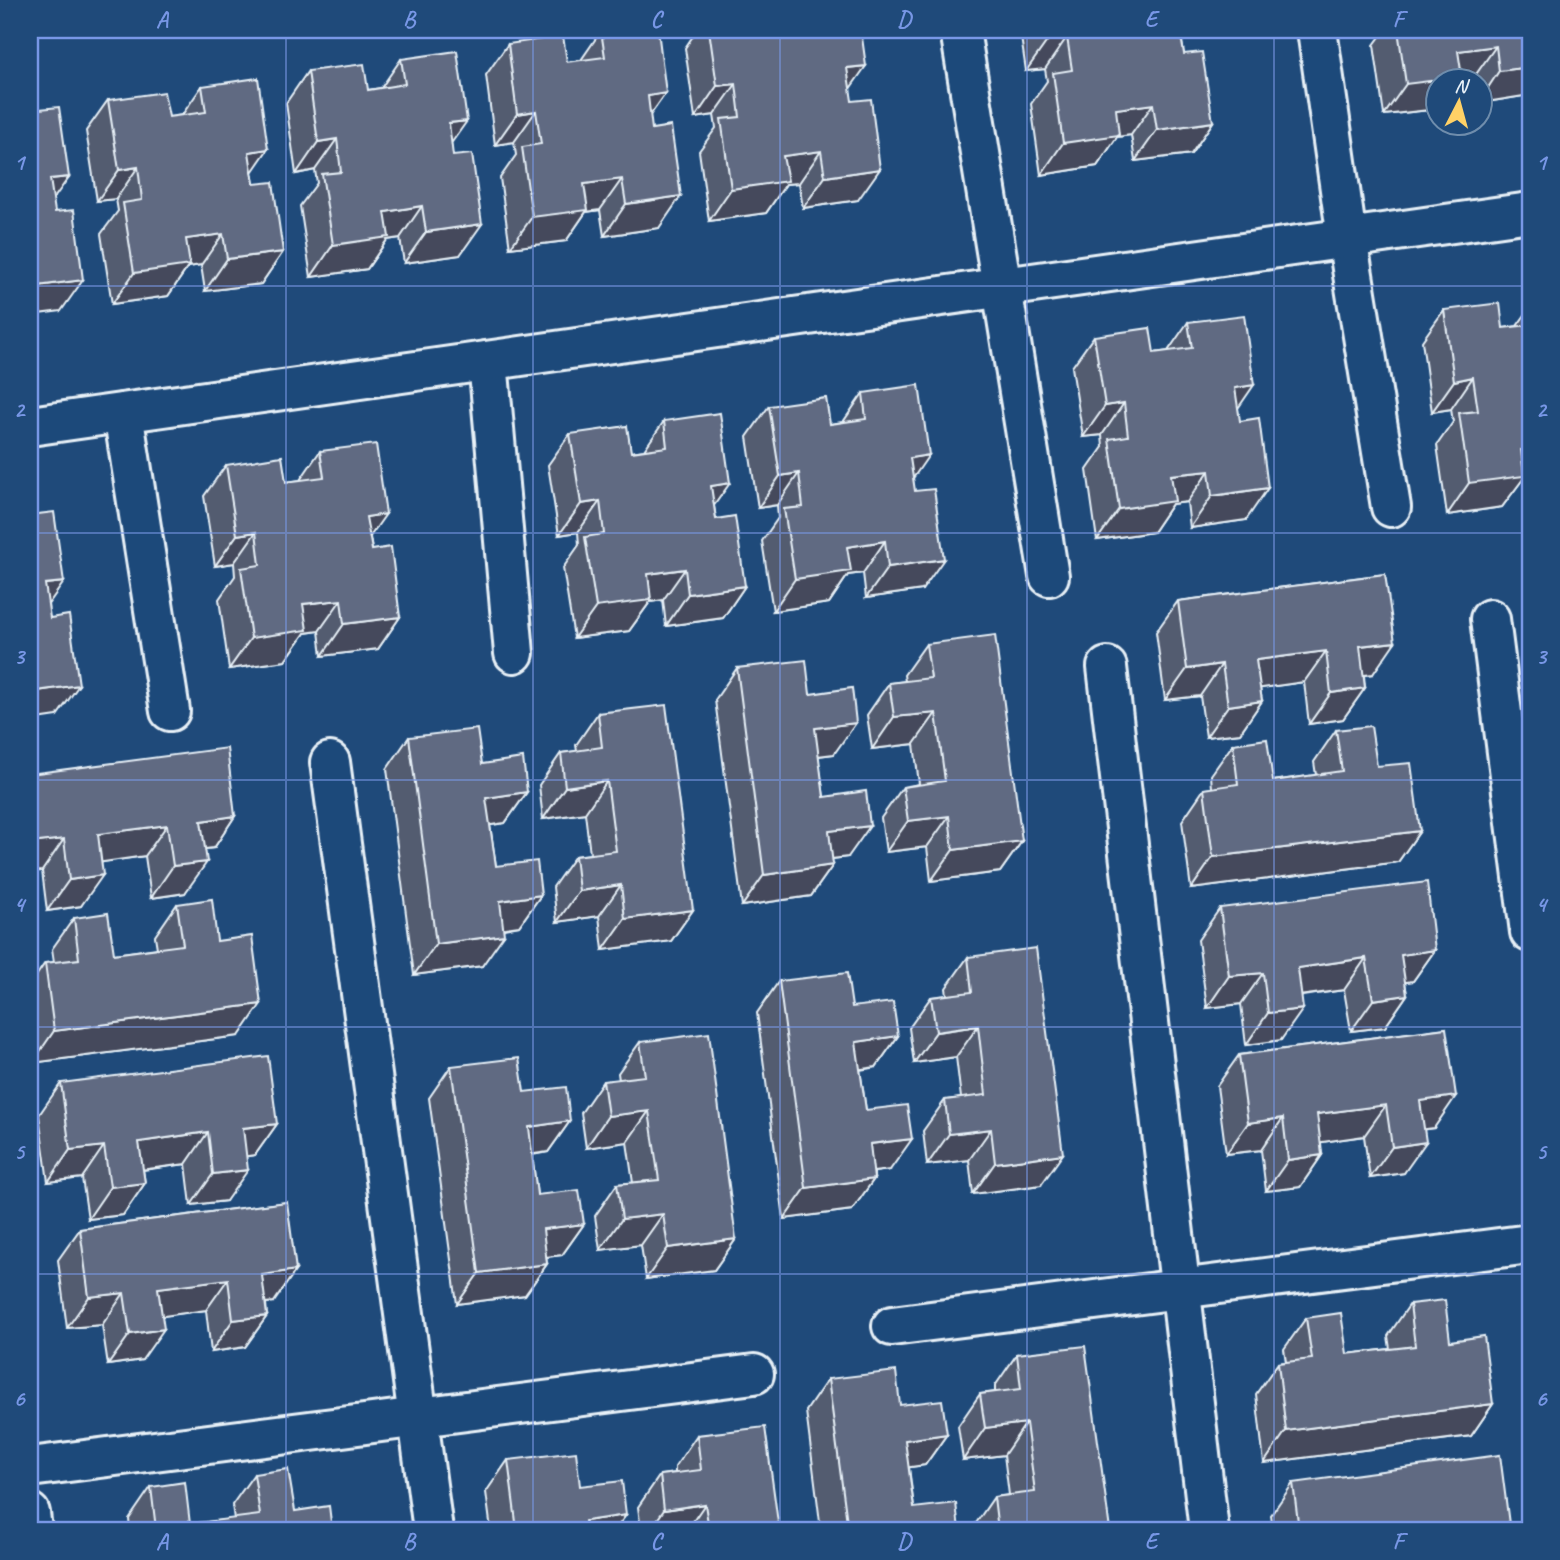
<svg xmlns="http://www.w3.org/2000/svg" width="1560" height="1560" font-family="Caveat,sans-serif">
<style>
.lines{fill:none;stroke-linecap:round;stroke-linejoin:round}
.minor-casing{stroke:#e8f1f8;stroke-width:44}
.minor{stroke:#1f4a7a;stroke-width:38}
.wall{fill:#535b70;stroke:#e8f1f8;stroke-width:2}
.shaded-wall{fill:#444a5b;stroke:#e8f1f8;stroke-width:2}
.building{fill:#616a82;stroke:#e8f1f8;stroke-width:2}
.grid{fill:none;stroke:#7897e6;stroke-width:2;stroke-opacity:0.55}
.neatline{fill:none;stroke:#7897e6;stroke-width:2.5}
.grid-label{font-size:23px;text-anchor:middle;font-weight:bold;fill:#7897e6}
</style>
<rect width="100%" height="100%" fill="#1f4a7a"/>
<filter id="ink" filterUnits="userSpaceOnUse"><feTurbulence type="fractalNoise" baseFrequency=".0143" numOctaves="2"/><feDisplacementMap in="SourceGraphic" scale="14" xChannelSelector="R" yChannelSelector="G"/><feConvolveMatrix kernelMatrix="1 2 1 2 8 2 1 2 1" color-interpolation-filters="sRGB"/></filter>
<g filter="url(#ink)">
<g class="lines">
<defs>
<g id="minor">
<path d="M960 30 1049 576"/>
<path d="M1317 30 1347 238 1391 507"/>
<path d="M488 361 514 653"/>
<path d="M123 413 170 711"/>
<path d="M30 426 1530 212"/>
<path d="M1490 619 1530 932"/>
<path d="M1107 667 1209 1530"/>
<path d="M330 762 433 1530"/>
<path d="M892 1326 1530 1244"/>
<path d="M30 1467 754 1374"/>
<path d="M30 1513 32 1530"/>
</g>
</defs>
<use href="#minor" class="minor-casing"/>
<use href="#minor" class="minor"/>
</g>
<g class="wall">
<path d="M697 30H765L766 34 780 32 781 30H861L850 89 858 200 803 208 799 183 786 184 766 213 709 221 699 151 716 128 714 115 695 118 685 48Z"/>
<path d="M1020 30H1190L1182 42 1184 54 1213 122 1191 154 1135 161 1131 135 1117 137 1097 166 1041 175 1031 104 1047 81 1045 69 1026 71Z"/>
<path d="M1385 30H1530V95L1480 103V80H1474V77L1461 79 1460 80H1438V109L1384 115 1374 45Z"/>
<path d="M601 31 650 116 659 228 604 236 600 210 586 212 566 241 510 248 500 178 516 155 514 142 495 145 486 75 508 44 567 62 581 60Z"/>
<path d="M401 59 451 144 460 255 404 263 400 238 387 240 367 269 311 277 300 206 317 183 315 170 296 174 286 103 308 71 368 90 381 88Z"/>
<path d="M202 86 252 172 254 184 283 252 261 284 205 291 201 265 188 267 168 296 112 304 101 234 118 211 116 199 97 201 86 131 108 100 169 117 182 115Z"/>
<path d="M1530 308V477L1523 479 1502 507 1447 515 1437 445 1453 422 1451 409 1432 412 1422 341 1444 310 1503 328 1517 326Z"/>
<path d="M1188 322 1238 409 1246 520 1190 528 1187 502 1172 504 1153 532 1097 540 1087 470 1103 447 1102 435 1083 437 1072 367 1094 336 1154 353 1168 351Z"/>
<path d="M863 393 913 479 922 590 866 598 863 573 848 575 829 603 773 611 762 541 778 518 777 505 758 508 747 437 769 406 830 424 843 422Z"/>
<path d="M664 421 714 506 716 519 745 586 723 618 666 626 663 600 650 602 629 631 574 638 563 568 579 545 578 532 559 535 548 465 570 434 631 452 644 450Z"/>
<path d="M320 451 370 537 372 550 400 617 378 649 322 656 319 631 305 633 285 661 229 669 219 599 235 576 234 563 215 566 204 496 226 465 286 482 300 480Z"/>
<path d="M1385 574 1373 674 1364 675 1365 688 1343 719 1309 724 1304 682 1260 688 1262 701 1240 733 1206 737 1200 696 1165 700 1156 632 1178 601Z"/>
<path d="M926 644 1022 841 1000 872 931 881 927 847 886 852 881 818 903 787 919 784 914 744 872 749 867 715 889 683 905 681 904 675Z"/>
<path d="M737 668 810 694 834 754 818 756 824 797 848 857 832 859 833 865 811 896 742 906 715 700Z"/>
<path d="M598 713 693 910 671 941 603 950 599 916 557 922 553 887 575 856 590 854 585 813 543 819 539 785 561 753 577 751 576 745Z"/>
<path d="M1336 730 1377 766 1420 831 1398 862 1191 889 1182 821 1204 789 1212 788 1211 775 1233 744 1273 781 1316 775 1314 762Z"/>
<path d="M409 737 482 764 527 792 505 823 490 825 496 866 541 895 519 926 504 929 482 966 414 975 387 769Z"/>
<path d="M30 774 235 816 214 848 205 849 185 893 151 898 145 856 102 862 81 906 47 911Z"/>
<path d="M177 904 217 941 239 1036 32 1063 30 1045V985L45 963 54 962 52 949 74 918 114 954 157 948 155 936Z"/>
<path d="M1220 908 1435 950 1413 981 1405 982 1407 995 1385 1027 1351 1031 1344 990 1302 996 1281 1040 1246 1045 1241 1004 1207 1008 1198 940Z"/>
<path d="M968 957 1041 1185 973 1194 969 1160 927 1165 923 1131 945 1100 961 1098 956 1057 914 1063 909 1028 931 997 947 995 946 988Z"/>
<path d="M779 981 852 1007 898 1036 876 1067 860 1070 866 1110 890 1170 874 1172V1179L852 1210 784 1219 757 1013Z"/>
<path d="M1446 1028 1434 1128 1424 1129 1404 1173 1370 1178 1364 1136 1321 1142 1322 1155 1300 1187 1266 1191 1261 1150 1226 1154 1217 1086 1239 1055Z"/>
<path d="M640 1042 736 1239 714 1270 646 1279 641 1245 600 1250 595 1216 617 1184 633 1183 627 1142 586 1148 581 1113 603 1081 619 1080 618 1073Z"/>
<path d="M451 1066 524 1092 570 1121 548 1152 532 1155 537 1195 584 1224 562 1255 546 1257 547 1264 525 1295 457 1304 429 1098Z"/>
<path d="M61 1083 277 1124 255 1155 246 1156 226 1201 191 1205 186 1164 143 1170 145 1183 123 1215 88 1219 82 1178 48 1182 39 1115Z"/>
<path d="M287 1202 274 1302 266 1303 267 1316 245 1347 211 1352 206 1310 162 1316 142 1360 108 1365 102 1325 67 1328 58 1260 80 1229Z"/>
<path d="M1410 1304 1450 1341 1493 1404 1471 1436 1264 1463 1256 1394 1278 1363 1286 1362 1284 1349 1306 1318 1347 1354 1390 1349 1388 1336Z"/>
<path d="M1017 1354 1110 1530H972V1529L994 1497 1009 1495 1004 1455 963 1460 958 1426 980 1394 995 1392V1386Z"/>
<path d="M828 1379 900 1405 947 1434 925 1465 909 1467 914 1508 959 1530H821L806 1411Z"/>
<path d="M697 1435 779 1530H641L638 1507 660 1475 675 1473V1467Z"/>
<path d="M508 1460 580 1486 626 1515 615 1530H491L486 1492Z"/>
<path d="M254 1474 295 1511 332 1530H130L129 1519 151 1487 190 1524 234 1519 232 1505Z"/>
<path d="M1293 1483 1509 1524 1504 1530H1273L1271 1515Z"/>
</g>
<g class="shaded-wall">
<path d="M1173 30H1190L1176 51Z"/>
<path d="M1067 37 1045 69 1026 71 1048 40Z"/>
<path d="M1496 46 1474 77 1461 79 1460 80H1438V109L1384 115 1406 84 1458 51Z"/>
<path d="M866 66 844 97 847 68Z"/>
<path d="M1530 67V95L1480 103V100L1499 71Z"/>
<path d="M736 84 714 115 695 118 717 86Z"/>
<path d="M666 93 644 124 648 96Z"/>
<path d="M1153 104 1131 135 1117 137 1097 166 1041 175 1063 143 1116 109Z"/>
<path d="M536 111 514 142 495 145 517 114Z"/>
<path d="M467 121 445 152 449 123Z"/>
<path d="M1213 122 1191 154 1135 161 1157 130Z"/>
<path d="M337 139 315 170 296 174 318 142Z"/>
<path d="M268 149 246 181 249 152Z"/>
<path d="M821 151 799 183 786 184 766 213 709 221 731 189 783 156Z"/>
<path d="M138 167 116 199 97 201 119 170Z"/>
<path d="M880 169 858 200 803 208 825 177Z"/>
<path d="M69 177 47 208 50 179Z"/>
<path d="M622 179 600 210 586 212 566 241 510 248 532 217 584 184Z"/>
<path d="M681 196 659 228 604 236 626 204Z"/>
<path d="M422 206 400 238 387 240 367 269 311 277 333 245 385 212Z"/>
<path d="M482 224 460 255 404 263 426 232Z"/>
<path d="M223 234 201 265 188 267 168 296 112 304 134 273 186 239Z"/>
<path d="M283 252 261 284 205 291 227 259Z"/>
<path d="M83 280 61 311 30 315V287Z"/>
<path d="M1473 377 1451 409 1432 412 1454 381Z"/>
<path d="M1254 385 1232 417 1235 388Z"/>
<path d="M1124 403 1102 435 1083 437 1105 406Z"/>
<path d="M1530 449V477L1523 479 1502 507 1447 515 1469 483 1521 450Z"/>
<path d="M929 455 907 487 910 458Z"/>
<path d="M1209 471 1187 502 1172 504 1153 532 1097 540 1119 509 1171 475Z"/>
<path d="M799 473 777 505 758 508 780 476Z"/>
<path d="M730 483 708 514 711 486Z"/>
<path d="M1268 488 1246 520 1190 528 1212 496Z"/>
<path d="M600 501 578 532 559 535 581 504Z"/>
<path d="M386 514 364 545 366 517Z"/>
<path d="M256 532 234 563 215 566 237 535Z"/>
<path d="M885 541 863 573 848 575 829 603 773 611 795 579 847 547Z"/>
<path d="M944 559 922 590 866 598 888 567Z"/>
<path d="M685 569 663 600 650 602 629 631 574 638 596 607 648 574Z"/>
<path d="M64 582 42 613 45 584Z"/>
<path d="M745 586 723 618 666 626 688 594Z"/>
<path d="M341 600 319 631 305 633 285 661 229 669 251 638 303 604Z"/>
<path d="M400 617 378 649 322 656 344 624Z"/>
<path d="M1395 642 1373 674 1338 678 1360 646Z"/>
<path d="M1326 651 1304 682 1234 692 1256 660Z"/>
<path d="M1222 664 1200 696 1165 700 1187 669Z"/>
<path d="M79 685 57 716 30 720V692Z"/>
<path d="M1365 688 1343 719 1309 724 1331 693Z"/>
<path d="M1262 701 1240 733 1206 737 1228 706Z"/>
<path d="M936 713 914 744 872 749 894 717Z"/>
<path d="M856 723 834 754 793 759 815 728Z"/>
<path d="M607 781 585 813 543 819 565 787Z"/>
<path d="M527 792 505 823 464 829 486 798Z"/>
<path d="M235 816 214 848 179 852 201 821Z"/>
<path d="M949 816 927 847 886 852 908 821Z"/>
<path d="M167 825 145 856 76 866 98 834Z"/>
<path d="M870 826 848 857 807 862 829 831Z"/>
<path d="M1420 831 1398 862 1191 889 1213 857Z"/>
<path d="M64 839 42 871 30 872V843Z"/>
<path d="M1022 841 1000 872 931 881 953 850Z"/>
<path d="M207 862 185 893 151 898 173 866Z"/>
<path d="M833 865 811 896 742 906 764 875Z"/>
<path d="M103 875 81 906 47 911 69 880Z"/>
<path d="M621 885 599 916 557 922 579 891Z"/>
<path d="M541 895 519 926 478 932 500 901Z"/>
<path d="M693 910 671 941 603 950 625 919Z"/>
<path d="M504 935 482 966 414 975 436 944Z"/>
<path d="M1435 950 1413 981 1379 986 1401 955Z"/>
<path d="M1366 958 1344 990 1276 999 1298 968Z"/>
<path d="M1263 973 1241 1004 1207 1008 1229 976Z"/>
<path d="M1407 995 1385 1027 1351 1031 1373 1000Z"/>
<path d="M261 1004 239 1036 32 1063 54 1031Z"/>
<path d="M1303 1009 1281 1040 1246 1045 1268 1013Z"/>
<path d="M978 1026 956 1057 914 1063 936 1032Z"/>
<path d="M898 1036 876 1067 834 1073 856 1042Z"/>
<path d="M1456 1096 1434 1128 1398 1133 1420 1101Z"/>
<path d="M1386 1105 1364 1136 1295 1146 1317 1114Z"/>
<path d="M649 1111 627 1142 586 1148 608 1116Z"/>
<path d="M1283 1118 1261 1150 1226 1154 1248 1123Z"/>
<path d="M570 1121 548 1152 507 1158 529 1127Z"/>
<path d="M277 1124 255 1155 221 1160 243 1128Z"/>
<path d="M991 1129 969 1160 927 1165 949 1134Z"/>
<path d="M208 1132 186 1164 117 1173 139 1142Z"/>
<path d="M912 1139 890 1170 848 1175 870 1144Z"/>
<path d="M1426 1142 1404 1173 1370 1178 1392 1147Z"/>
<path d="M104 1146 82 1178 48 1182 70 1150Z"/>
<path d="M1063 1154 1041 1185 973 1194 995 1163Z"/>
<path d="M1322 1155 1300 1187 1266 1191 1288 1160Z"/>
<path d="M248 1170 226 1201 191 1205 213 1174Z"/>
<path d="M874 1179 852 1210 784 1219 806 1188Z"/>
<path d="M145 1183 123 1215 88 1219 110 1187Z"/>
<path d="M663 1214 641 1245 600 1250 622 1219Z"/>
<path d="M584 1224 562 1255 521 1260 543 1229Z"/>
<path d="M736 1239 714 1270 646 1279 668 1248Z"/>
<path d="M547 1264 525 1295 457 1304 479 1273Z"/>
<path d="M296 1270 274 1302 240 1306 262 1275Z"/>
<path d="M228 1279 206 1310 136 1320 158 1288Z"/>
<path d="M124 1293 102 1325 67 1328 89 1297Z"/>
<path d="M267 1316 245 1347 211 1352 233 1320Z"/>
<path d="M164 1329 142 1360 108 1365 130 1334Z"/>
<path d="M1493 1404 1471 1436 1264 1463 1286 1431Z"/>
<path d="M1026 1423 1004 1455 963 1460 985 1428Z"/>
<path d="M947 1434 925 1465 883 1471 905 1440Z"/>
<path d="M705 1504 687 1530H650L664 1510Z"/>
<path d="M626 1515 615 1530H578L585 1521Z"/>
<path d="M1509 1524 1504 1530H1474L1475 1528Z"/>
<path d="M1039 1526 1037 1530H1008Z"/>
</g>
<g class="building">
<path d="M611 30H658L666 93 648 96 652 129 671 126 681 196 626 204 622 179 584 184 588 210 532 217 522 147 541 144 536 111 517 114 508 44 563 36 567 62 605 57 601 31Z"/>
<path d="M709 30H765L766 34 798 30H861L866 66 847 68 852 101 871 99 880 169 825 177 821 151 783 156 788 181 731 189 721 119 740 117 736 84 717 86Z"/>
<path d="M1047 30H1180L1184 54 1202 52 1213 122 1157 130 1153 104 1116 109 1119 135 1063 143 1053 73 1072 70 1067 37 1048 40Z"/>
<path d="M1398 30H1530V67L1499 71 1496 46 1458 51 1462 77 1406 84Z"/>
<path d="M457 51 467 121 449 123 453 156 472 154 482 224 426 232 422 206 385 212 389 237 333 245 322 174 341 172 337 139 318 142 308 71 364 64 368 90 405 84 401 59Z"/>
<path d="M258 78 268 149 249 152 254 184 273 182 283 252 227 259 223 234 186 239 190 265 134 273 123 203 142 200 138 167 119 170 108 100 164 92 169 117 206 112 202 86Z"/>
<path d="M59 107 69 177 50 179 55 212 74 210 83 280 30 287V110Z"/>
<path d="M1500 303 1503 328 1530 325V449L1521 450 1524 476 1469 483 1459 413 1478 411 1473 377 1454 381 1444 310Z"/>
<path d="M1244 315 1254 385 1235 388 1240 421 1259 418 1268 488 1212 496 1209 471 1171 475 1175 501 1119 509 1109 439 1128 436 1124 403 1105 406 1094 336 1150 328 1154 353 1192 348 1188 322Z"/>
<path d="M919 385 929 455 910 458 915 491 934 489 944 559 888 567 885 541 847 547 851 571 795 579 784 509 803 507 799 473 780 476 769 406 826 398 830 424 866 419 863 393Z"/>
<path d="M720 413 730 483 711 486 716 519 735 516 745 586 688 594 685 569 648 574 651 600 596 607 585 537 604 534 600 501 581 504 570 434 627 426 631 452 667 447 664 421Z"/>
<path d="M376 444 386 514 366 517 372 550 391 547 400 617 344 624 341 600 303 604 307 630 251 638 241 568 260 565 256 532 237 535 226 465 282 456 286 482 324 477 320 451Z"/>
<path d="M54 512 64 582 45 584 50 618 69 615 79 685 30 692V515Z"/>
<path d="M1385 574 1395 642 1360 646 1365 688 1331 693 1326 651 1256 660 1262 701 1228 706 1222 664 1187 669 1178 601Z"/>
<path d="M995 635 1022 841 953 850 949 816 908 821 903 787 945 781 936 713 894 717 889 683 931 678 926 644Z"/>
<path d="M806 660 810 694 852 688 856 723 815 728 824 797 866 791 870 826 829 831 833 865 764 875 737 668Z"/>
<path d="M666 705 693 910 625 919 621 885 579 891 575 856 616 851 607 781 565 787 561 753 602 747 598 713Z"/>
<path d="M1371 726 1377 766 1411 763 1420 831 1213 857 1204 789 1238 784 1233 744 1267 739 1273 781 1342 771 1336 730Z"/>
<path d="M477 729 482 764 523 758 527 792 486 798 496 866 537 861 541 895 500 901 504 935 436 944 409 737Z"/>
<path d="M227 748 235 816 201 821 207 862 173 866 167 825 98 834 103 875 69 880 64 839 30 843V774Z"/>
<path d="M1427 882 1435 950 1401 955 1407 995 1373 1000 1366 958 1298 968 1303 1009 1268 1013 1263 973 1229 976 1220 908Z"/>
<path d="M212 899 217 941 252 936 261 1004 54 1031 45 963 79 959 74 918 108 913 114 954 183 945 177 904Z"/>
<path d="M1036 948 1063 1154 995 1163 991 1129 949 1134 945 1100 986 1095 978 1026 936 1032 931 997 972 992 968 957Z"/>
<path d="M847 973 852 1007 893 1002 898 1036 856 1042 866 1110 907 1105 912 1139 870 1144 874 1179 806 1188 779 981Z"/>
<path d="M1446 1028 1456 1096 1420 1101 1426 1142 1392 1147 1386 1105 1317 1114 1322 1155 1288 1160 1283 1118 1248 1123 1239 1055Z"/>
<path d="M709 1033 736 1239 668 1248 663 1214 622 1219 617 1184 659 1180 649 1111 608 1116 603 1081 645 1076 640 1042Z"/>
<path d="M268 1056 277 1124 243 1128 248 1170 213 1174 208 1132 139 1142 145 1183 110 1187 104 1146 70 1150 61 1083Z"/>
<path d="M519 1058 524 1092 566 1087 570 1121 529 1127 537 1195 579 1190 584 1224 543 1229 547 1264 479 1273 451 1066Z"/>
<path d="M287 1202 296 1270 262 1275 267 1316 233 1320 228 1279 158 1288 164 1329 130 1334 124 1293 89 1297 80 1229Z"/>
<path d="M1445 1300 1450 1341 1484 1336 1493 1404 1286 1431 1278 1363 1312 1359 1306 1318 1341 1313 1347 1354 1415 1346 1410 1304Z"/>
<path d="M1085 1346 1110 1530H1040L1039 1526 1008 1530H998L994 1497 1035 1492 1026 1423 985 1428 980 1394 1021 1389 1017 1354Z"/>
<path d="M896 1371 900 1405 942 1400 947 1434 905 1440 914 1508 956 1503 959 1530H848L828 1379Z"/>
<path d="M765 1427 779 1530H709L705 1504 664 1510 660 1475 701 1470 697 1435Z"/>
<path d="M576 1452 580 1486 622 1481 626 1515 585 1521 586 1530H517L508 1460Z"/>
<path d="M1500 1455 1509 1524 1475 1528V1530H1299L1293 1483Z"/>
<path d="M288 1469 295 1511 329 1506 332 1530H145L156 1529 151 1487 185 1482 190 1524 260 1515 254 1474Z"/>
</g>
</g>
<path class="grid" d="M286 30V1530M533 30V1530M780 30V1530M1027 30V1530M1274 30V1530M30 286H1530M30 533H1530M30 780H1530M30 1027H1530M30 1274H1530"/>
<rect width="1560" height="1560" fill="none" stroke="#1f4a7a" stroke-width="77"/>
<g transform="translate(1459 102) rotate(6)"><circle r="33" fill="#1f4a7a" stroke="#6f8dac" stroke-width="2"/>
<path d="M0-5L12 26L0 18L-12 26Z" fill="#ffd166"/>
<text y="-10" font-size="19" font-weight="bold" text-anchor="middle" fill="#e8f1f8">N</text>
</g>
<rect x="38" y="38" width="1484" height="1484" class="neatline"/>
<g class="grid-label">
<text x="162" y="27">A</text>
<text x="409" y="27">B</text>
<text x="656" y="27">C</text>
<text x="904" y="27">D</text>
<text x="1151" y="27">E</text>
<text x="1398" y="27">F</text>
<text x="19" y="170">1</text>
<text x="1541" y="170">1</text>
<text x="19" y="417">2</text>
<text x="1541" y="417">2</text>
<text x="19" y="664">3</text>
<text x="1541" y="664">3</text>
<text x="19" y="912">4</text>
<text x="1541" y="912">4</text>
<text x="19" y="1159">5</text>
<text x="1541" y="1159">5</text>
<text x="19" y="1406">6</text>
<text x="1541" y="1406">6</text>
<text x="162" y="1549">A</text>
<text x="409" y="1549">B</text>
<text x="656" y="1549">C</text>
<text x="904" y="1549">D</text>
<text x="1151" y="1549">E</text>
<text x="1398" y="1549">F</text>
</g>
</svg>
